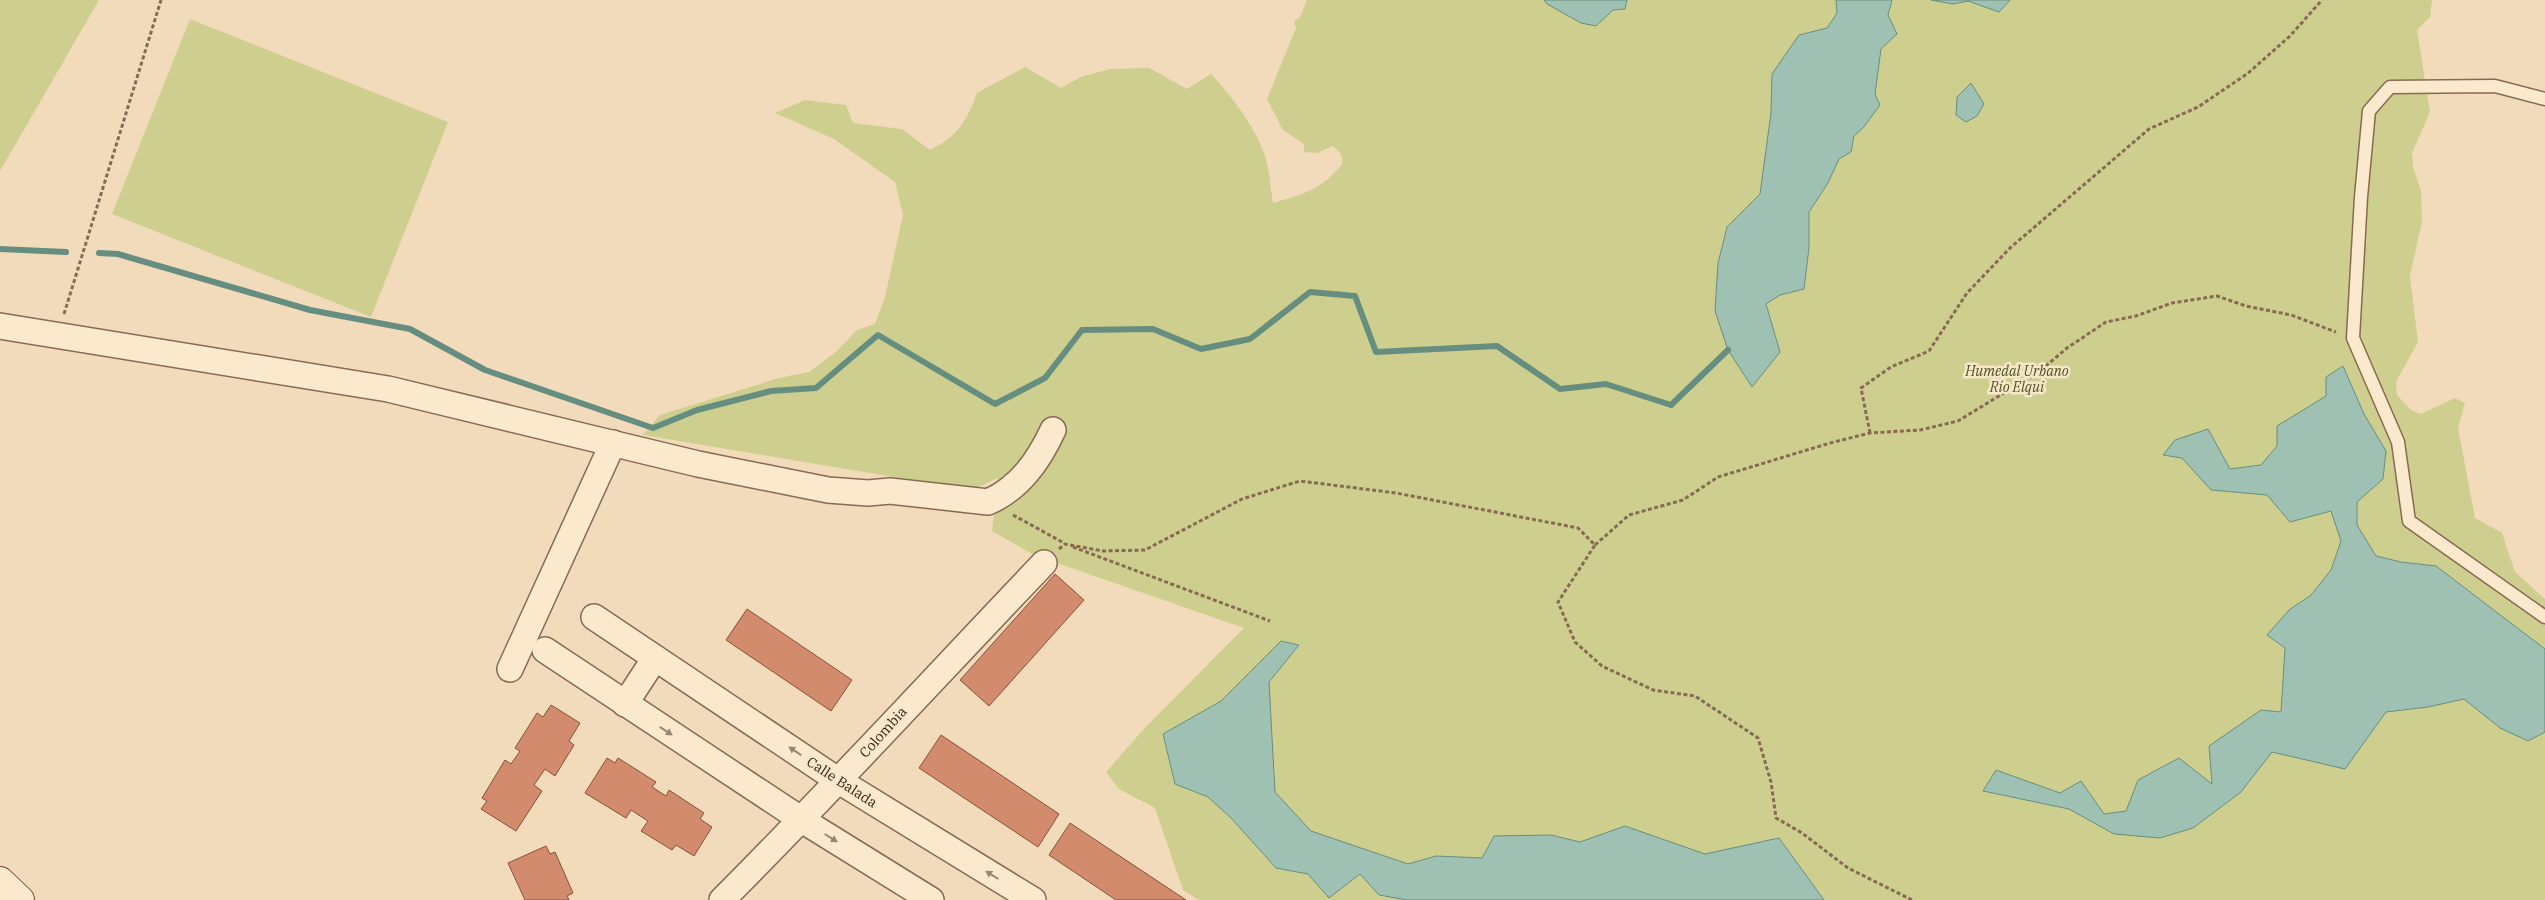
<svg xmlns="http://www.w3.org/2000/svg" width="2545" height="900" font-family="'IBM Plex Serif',serif">
<style>
.green{fill:#cecf8e}
.water{fill:#9fc1b3;stroke:#668e80}
.lines{fill:none;stroke-linecap:round;stroke-linejoin:round}
.stream{stroke:#668e80;stroke-width:6}
.building{fill:#d28c6d;stroke:#894f38}
.service-casing{stroke:#886a53;stroke-width:15}
.minor-casing{stroke:#886a53;stroke-width:28}
.secondary-casing{stroke:#6a4b37;stroke-width:30}
.path{stroke:#886a53;stroke-width:3;stroke-dasharray:4 2.5;stroke-linecap:butt}
.service{stroke:#fbe9cd;stroke-width:12}
.minor{stroke:#fbe9cd;stroke-width:25}
.secondary{stroke:#fbe9cd;stroke-width:28}
.oneway{fill:#988674}
.labels{text-anchor:middle;dominant-baseline:central;stroke-width:5;stroke-linejoin:round;paint-order:stroke}
.park-label{font-size:14px;font-style:italic;fill:#4c541f;stroke:#f8e6ca}
.street-label{font-size:14px;fill:#36241a;stroke:#f8e6ca}
</style>
<rect width="100%" height="100%" fill="#f1dbba"/>
<g class="green">
<path d="M0 0H99L0 171Z"/>
<path d="M1307 0H2432L2430 17 2417 30 2430 112 2412 153 2413 167 2421 191 2422 221 2410 276 2418 342 2396 382 2397 395 2411 410 2421 414 2455 398 2465 403 2458 428 2475 518 2502 533 2515 572 2545 599V900H1199L1183 890 1155 808 1119 789 1106 772 1142 731 1244 628 1034 555 992 531 998 478 976 488 900 478 643 435 660 415 779 378 809 372 837 351 857 330 875 324 885 297 903 215 895 182 834 139 775 113 805 100 846 105 853 123 902 129 930 150C957 137 967 121 977 93L1025 67 1061 88 1081 77 1110 69 1149 68 1187 89 1211 74C1231 96 1254 125 1264 153 1270 170 1270 186 1273 203 1304 194 1323 189 1343 163L1341 154 1333 146 1317 153 1304 152V144L1283 130 1267 99 1296 28 1294 21 1300 17Z"/>
<path d="M190 19 448 122 371 317 112 214Z"/>
</g>
<g class="water">
<path d="M1544 0H1627L1625 9 1613 10 1596 26 1581 23 1547 4Z"/>
<path d="M1836 0H1892L1888 15 1897 34 1881 49 1875 94 1880 105 1863 128 1854 136 1851 152 1839 159 1828 183 1809 212V248L1804 289 1780 295 1766 304 1780 352 1752 387 1728 350 1715 311 1718 263 1727 227 1760 194 1771 113 1772 74 1799 35 1827 28 1837 13Z"/>
<path d="M1931 0H2010L1999 12 1968 1 1953 4Z"/>
<path d="M1971 83 1984 104 1977 116 1966 122 1956 115 1957 97Z"/>
<path d="M2343 366 2364 414 2386 451 2383 479 2357 502V525L2376 556 2401 562 2436 566 2545 649V732L2528 741 2500 728 2464 699 2428 707 2386 712 2345 769 2272 752 2241 792 2193 828 2160 838 2114 834 2069 809 1983 791 1996 770 2060 793 2081 781 2104 814 2126 811 2138 780 2179 758 2212 784 2209 746 2261 710 2281 712 2285 648 2267 635 2289 610 2311 595 2331 570 2341 541 2331 511 2290 522 2267 495 2211 490 2182 458 2163 455 2175 440 2208 429 2230 469 2261 465 2277 446V426L2326 396V377Z"/>
<path d="M1281 641 1299 645 1269 682 1275 792 1311 831 1408 864 1436 856 1482 858 1494 836 1551 835 1580 842 1625 826 1705 854 1779 838 1824 900H1407L1379 895 1360 874 1329 898 1308 874 1276 868 1231 818 1208 797 1175 784 1163 734 1221 701Z"/>
</g>
<g class="lines">
<g class="stream">
<path d="M0 249 66 252"/>
<path d="M99 253 118 254 310 310 410 329 485 370 653 428 697 410 771 391 816 388 878 335 995 404 1045 378 1082 330 1153 329 1201 349 1250 339 1310 292 1355 296 1376 352 1497 346 1560 389 1606 384 1671 405 1728 350"/>
</g>
</g>
<g class="building">
<path d="M1055 574 1084 600 989 706 960 680Z"/>
<path d="M747 609 852 680 831 711 726 640Z"/>
<path d="M551 705 580 723 569 741 574 745 555 776 545 769 534 785 542 791 516 831 481 809 487 801 482 798 505 760 511 764 520 751 515 748 537 713 543 717Z"/>
<path d="M941 735 1059 814 1038 847 919 768Z"/>
<path d="M607 758 615 763 618 758 656 782 652 787 666 796 669 790 704 813 700 819 712 827 694 856 676 845 672 850 641 831 648 821 631 810 626 818 585 793Z"/>
<path d="M1070 823 1186 900H1116L1049 855Z"/>
<path d="M546 846 550 854 555 852 573 893 567 896 569 900H525L508 863Z"/>
</g>
<g class="lines">
<defs>
<path id="service" d="M2545 99 2495 86 2390 87 2369 111 2361 197 2353 338 2398 442 2409 521 2545 617"/>
<g id="minor">
<path d="M0 326 388 389 698 464 828 490 868 493 890 491 988 502C1020 488 1039 460 1053 430"/>
<path d="M594 617 839 781 1033 900"/>
<path d="M545 650 802 820 931 900"/>
<path d="M510 669 613 443"/>
<path d="M625 704 655 658"/>
<path d="M722 900C832 790 937 675 1044 563"/>
</g>
<path id="secondary" d="M0 881 20 900"/>
</defs>
<use href="#service" class="service-casing"/>
<use href="#minor" class="minor-casing"/>
<use href="#secondary" class="secondary-casing"/>
<g class="path">
<path d="M64 314 161 0"/>
<path d="M1870 433 1861 388 1891 367 1929 351 1967 293 2010 248 2149 129 2198 107 2247 74 2290 36 2322 0"/>
<path d="M1013 515 1064 543"/>
<path d="M1595 545 1629 515 1683 500 1718 477 1830 443 1870 433 1920 430 1958 421 2040 371 2067 348 2106 322 2136 316 2172 303 2217 296 2246 306 2291 315 2336 332"/>
<path d="M1073 547 1270 621"/>
<path d="M1059 549 1065 544 1103 551 1145 550 1242 499 1300 481 1396 493 1578 528 1595 545 1558 602 1575 642 1602 666 1653 690 1695 696 1758 738 1771 782 1776 818 1802 833 1848 868 1912 900"/>
</g>
<use href="#service" class="service"/>
<use href="#minor" class="minor"/>
<use href="#secondary" class="secondary"/>
</g>
<defs><path id="oneway-solid" d="M-6-.8H1V-3.2L6.5 0L1 3.2V.8H-6Z" transform="scale(1.25)"/></defs>
<g class="oneway">
<use href="#oneway-solid" transform="translate(666 731) rotate(33)"/>
<use href="#oneway-solid" transform="translate(795 751) rotate(-146)"/>
<use href="#oneway-solid" transform="translate(831 838) rotate(32)"/>
<use href="#oneway-solid" transform="translate(992 875) rotate(-148)"/>
</g>
<g class="labels">
<g class="park-label">
<text x="2017" y="371">Humedal Urbano<tspan x="2017" dy="16">Río Elqui</tspan></text>
</g>
<g class="street-label">
<text transform="translate(883 732) rotate(-48)">Colombia</text>
<text transform="translate(842 782) rotate(33)">Calle Balada</text>
</g>
</g>
</svg>
